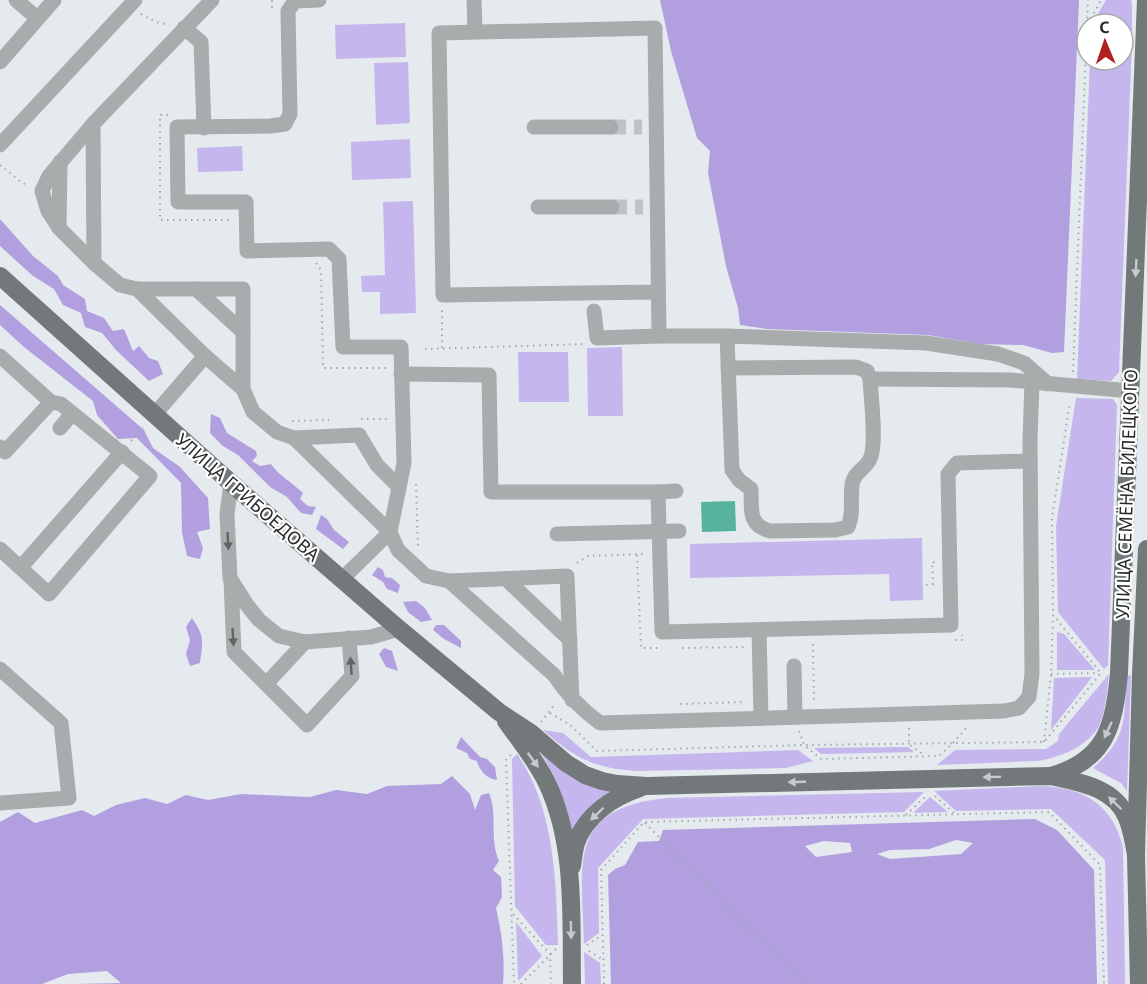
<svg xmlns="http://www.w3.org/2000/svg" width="1147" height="984" font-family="'Noto Sans',sans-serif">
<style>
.green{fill:#c5b6ed}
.forest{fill:#b19fe0;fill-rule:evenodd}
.water{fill:#57b39e}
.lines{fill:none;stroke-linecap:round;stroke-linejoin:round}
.minor-tunnel{stroke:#bec3c7;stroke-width:15;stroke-dasharray:15 8;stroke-linecap:butt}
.path{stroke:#a4a9ac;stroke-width:2;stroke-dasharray:1.5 4.5;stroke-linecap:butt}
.minor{stroke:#a9acac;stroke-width:15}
.major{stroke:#73797a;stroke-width:18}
.oneway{fill:#c7c9ca}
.oneway2{fill:#626464}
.labels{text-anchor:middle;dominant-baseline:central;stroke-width:4.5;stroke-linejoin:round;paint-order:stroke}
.street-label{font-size:18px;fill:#27292a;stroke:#fff}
</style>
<rect width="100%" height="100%" fill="#e4eaee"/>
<g class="green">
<path d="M1106 0H1131L1132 5V41L1119 372 1111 381 1077 379 1090 60H1123V24H1092Z"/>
<path d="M405 23 406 57 336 59 335 25Z"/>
<path d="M408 62 410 123 376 125 374 63Z"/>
<path d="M410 139 411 178 352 180 351 142Z"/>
<path d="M242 146 243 171 198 172 197 148Z"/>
<path d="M413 201 416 313 380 314V292H362L361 276 385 275 383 202Z"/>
<path d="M622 347 623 416H588L587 348Z"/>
<path d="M518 352H568L569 402H519Z"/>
<path d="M1076 398 1113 399 1117 405 1108 665 1104 669 1058 612 1056 526Z"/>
<path d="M922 538 923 600 890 601 889 574 690 578V544Z"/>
<path d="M1057 632 1064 634 1095 670H1057Z"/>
<path d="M1109 674C1107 691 1106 710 1099 726 1087 747 1060 757 1038 761L937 765 955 750 1046 749 1058 741 1059 734Z"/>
<path d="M1131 675 1127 791 1121 783 1093 768C1127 739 1125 718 1126 676Z"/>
<path d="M1092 677 1051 730 1054 678Z"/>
<path d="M543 730 563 733 591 757 798 750 813 761 786 768 637 771C594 768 576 759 543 730Z"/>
<path d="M537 745 613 790C591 804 583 814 571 838L556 780Z"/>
<path d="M908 747 914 752 821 754 814 748Z"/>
<path d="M517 754C555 809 556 880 558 945H546L515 906 512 759Z"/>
<path d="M1041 786C1084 788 1112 804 1123 847L1125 984H1108L1105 860 1051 809 956 811 934 791Z"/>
<path d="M924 792 904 812 643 819 598 868 599 933 584 944C582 864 566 808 667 798Z"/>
<path d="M930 797 948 812 913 813Z"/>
<path d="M516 922 542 956 518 981Z"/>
<path d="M584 952 600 963 601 984H585Z"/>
</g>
<g class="forest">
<path d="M660 0H1079L1064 352 1052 353 1023 345 981 344 928 335 767 329 740 325 738 308 726 266 708 173 710 151 697 138 671 51Z"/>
<path d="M0 219 33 256 58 276 63 285 85 299 87 311 104 318 113 331 124 329 133 351 139 346 149 358 158 361 163 374 149 381 116 350 102 333 85 327 81 313 63 305 54 289 33 276 0 246Z"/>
<path d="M0 305 144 430 153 448 180 467 208 498 210 529 197 532 203 548 200 559 187 556 182 532 181 483 137 438 118 439 97 415 93 401 24 347 0 325Z"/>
<path d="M211 414 220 418 227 433 256 451 257 456 252 461 260 466 271 464C279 476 293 483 303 493L300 499 308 506 316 507 312 515 301 513 287 497 270 487 238 455 223 446 210 433Z"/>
<path d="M321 515 327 519 334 530 349 542 343 549 316 529Z"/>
<path d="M378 567 383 570 385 577 392 578 400 585 398 593 387 589 383 582 372 575Z"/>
<path d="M416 601 425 608 432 620 421 622 408 612 403 602Z"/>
<path d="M192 618C205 637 203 641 200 663L190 666 186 654 190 640 186 627Z"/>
<path d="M436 625H444L461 641V648L444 639 433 630Z"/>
<path d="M384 648 392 651 398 671 386 667 379 654Z"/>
<path d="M461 737 480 757 487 759 495 767 497 780C487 779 479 770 477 761L470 759 467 753 456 748Z"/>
<path d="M452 776 470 794 475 810 481 795 489 793C498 813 489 838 499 861L493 870 501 877 502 897 496 908C502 934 505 958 503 984H76L121 983 107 971 68 974 42 984H0V822L18 812 35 823 82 810 94 816 116 805 145 798 167 804 186 795 208 800 241 794 310 797 336 790 367 794 387 786 441 784Z"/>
<path d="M1035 819 1057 830 1094 870 1097 984H611L608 875 615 869 625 865 638 842 659 841 663 830ZM956 840 973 843 961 854 890 859 877 854 890 850 929 849ZM824 841 850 843 852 852 816 857 805 846Z"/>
</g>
<path class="water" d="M735 501 736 531 702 532 701 502Z"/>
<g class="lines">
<g class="minor-tunnel">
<path d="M611 127H642"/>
<path d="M612 207H643"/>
</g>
<g class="path">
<path d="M272 0V12"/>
<path d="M141 14 156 22 169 25"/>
<path d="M1088 24 1101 0"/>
<path d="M168 115H160V220H228L231 221"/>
<path d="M0 165 21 182 29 186"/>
<path d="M316 263 321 270 323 368H388"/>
<path d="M442 348V310"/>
<path d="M425 349 585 344"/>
<path d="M1073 372 1088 0"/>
<path d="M361 419H389"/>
<path d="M292 421 329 420"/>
<path d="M131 441 143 427"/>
<path d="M416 484 418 547"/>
<path d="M637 555 641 648H662"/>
<path d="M577 563 588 556 645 554"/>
<path d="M926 585 933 584 932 562 936 563"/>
<path d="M955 640H963L962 635"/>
<path d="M813 644 814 701"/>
<path d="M682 648 746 647"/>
<path d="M1051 674 1099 673"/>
<path d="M680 704 746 702"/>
<path d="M550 713 570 725 597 751 804 745 1044 742 1101 673 1053 615"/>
<path d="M541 722 556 703"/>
<path d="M909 728V744L925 756"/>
<path d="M799 731 804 745 821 759 939 756 953 743 967 727"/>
<path d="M1044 742 1051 674 1053 615 1052 518 1070 402"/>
<path d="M511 755 506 760 514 984"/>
<path d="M935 796 955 814"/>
<path d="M906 815 926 796"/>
<path d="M645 823 806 984"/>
<path d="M513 914 550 954 551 984"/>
<path d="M587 945 602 935"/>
<path d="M589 951 602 959"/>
<path d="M521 984 556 949"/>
<path d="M604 984 601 870 644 822 1049 812 1100 865 1104 984"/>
</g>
<g class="minor">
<path d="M16 0 37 18"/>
<path d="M212 0 93 124 49 176 42 191 48 211 59 228 94 263 120 285 137 289 205 356 243 389 253 412 277 432 294 438 390 532 398 550 426 576 449 581 554 675C567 695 581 709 600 723L1004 711 1019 708 1029 697 1032 674 1030 440 1032 382"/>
<path d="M319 0 295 1 288 11 290 114 285 124 270 126 177 127 178 202H246L247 251 329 249 339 259 343 347H401L404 463 390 532 342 579"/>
<path d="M474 0 475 31"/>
<path d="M184 28 201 42 204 128"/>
<path d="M0 62 54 0"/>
<path d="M93 124 94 263"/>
<path d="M534 127H611"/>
<path d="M0 145 135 0"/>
<path d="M538 207H612"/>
<path d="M59 228 60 162"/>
<path d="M137 289H243V389"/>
<path d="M196 289 243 332"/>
<path d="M657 292 443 295 439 33 655 28 659 336H727L926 343 998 354 1024 363 1048 384"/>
<path d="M594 311 597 338 659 336"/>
<path d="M727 336 732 470 739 480 751 489C752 508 747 525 770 531L835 530 848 527C854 513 850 500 852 485 854 471 865 470 870 459 877 445 871 397 870 379L867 371 856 367 728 368"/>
<path d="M0 356 51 402 61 404 150 476 49 594 0 549"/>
<path d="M401 374 489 375 491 492H658L662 632 951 625 948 474 957 463 1030 461"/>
<path d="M870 379 1010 380 1130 391"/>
<path d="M155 414 205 356"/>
<path d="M60 428 72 414"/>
<path d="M294 438 359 435 377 465 398 486"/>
<path d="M0 447 5 452 51 402"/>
<path d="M231 483 227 514 230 578 247 605 259 620 279 636 305 642 371 637 399 629"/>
<path d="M658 492 676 491"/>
<path d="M557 534 679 531"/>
<path d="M21 567 122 452"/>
<path d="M506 579 570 640"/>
<path d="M231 581 234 652 307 725 352 676 349 638"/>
<path d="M449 581 567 576 572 700"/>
<path d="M759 630 761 718"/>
<path d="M794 666 795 717"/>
<path d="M0 669 61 723 69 798 0 803"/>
<path d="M267 683 305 642"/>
</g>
<g class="major">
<path d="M0 276 231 483 399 629 499 712 531 733 566 763 585 775 602 781 617 784 647 786 1051 776C1078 782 1115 787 1127 818 1132 830 1134 843 1136 855"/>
<path d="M506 721C520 741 536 760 547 783 576 844 571 918 572 984"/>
<path d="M1051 776C1107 760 1114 725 1119 673L1146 0"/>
<path d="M572 866C573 859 574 850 576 843 586 815 613 797 640 788"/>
<path d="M1139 984 1136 855 1141 674 1147 549"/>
</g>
</g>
<defs><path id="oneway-solid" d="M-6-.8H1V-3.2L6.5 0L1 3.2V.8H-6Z" transform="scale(1.5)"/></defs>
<g class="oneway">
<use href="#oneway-solid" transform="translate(1136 268) rotate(93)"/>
<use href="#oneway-solid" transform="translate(1108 730) rotate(115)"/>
<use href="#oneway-solid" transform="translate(533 760) rotate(54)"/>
<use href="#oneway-solid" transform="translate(992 777) rotate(179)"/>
<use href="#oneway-solid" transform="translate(797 782) rotate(178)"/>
<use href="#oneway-solid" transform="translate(1115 803) rotate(-136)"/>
<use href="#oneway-solid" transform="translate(597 814) rotate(136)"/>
<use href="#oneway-solid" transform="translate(571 930) rotate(89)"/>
</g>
<g class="oneway2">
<use href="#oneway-solid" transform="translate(228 541) rotate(87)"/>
<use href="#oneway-solid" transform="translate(233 637) rotate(87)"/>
<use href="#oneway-solid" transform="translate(351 666) rotate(-94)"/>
</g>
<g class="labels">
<g class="street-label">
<text transform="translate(1126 494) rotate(-88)">УЛИЦА СЕМЁНА БИЛЕЦКОГО</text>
<text transform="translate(248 497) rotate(41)">УЛИЦА ГРИБОЕДОВА</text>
</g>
</g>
<g transform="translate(1105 42) rotate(358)"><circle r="28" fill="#ffffff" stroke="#a9a9aa" stroke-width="1.5"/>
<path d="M0-4.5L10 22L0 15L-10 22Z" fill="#b0201e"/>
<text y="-9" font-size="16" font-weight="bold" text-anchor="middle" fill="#27292a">С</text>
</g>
</svg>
